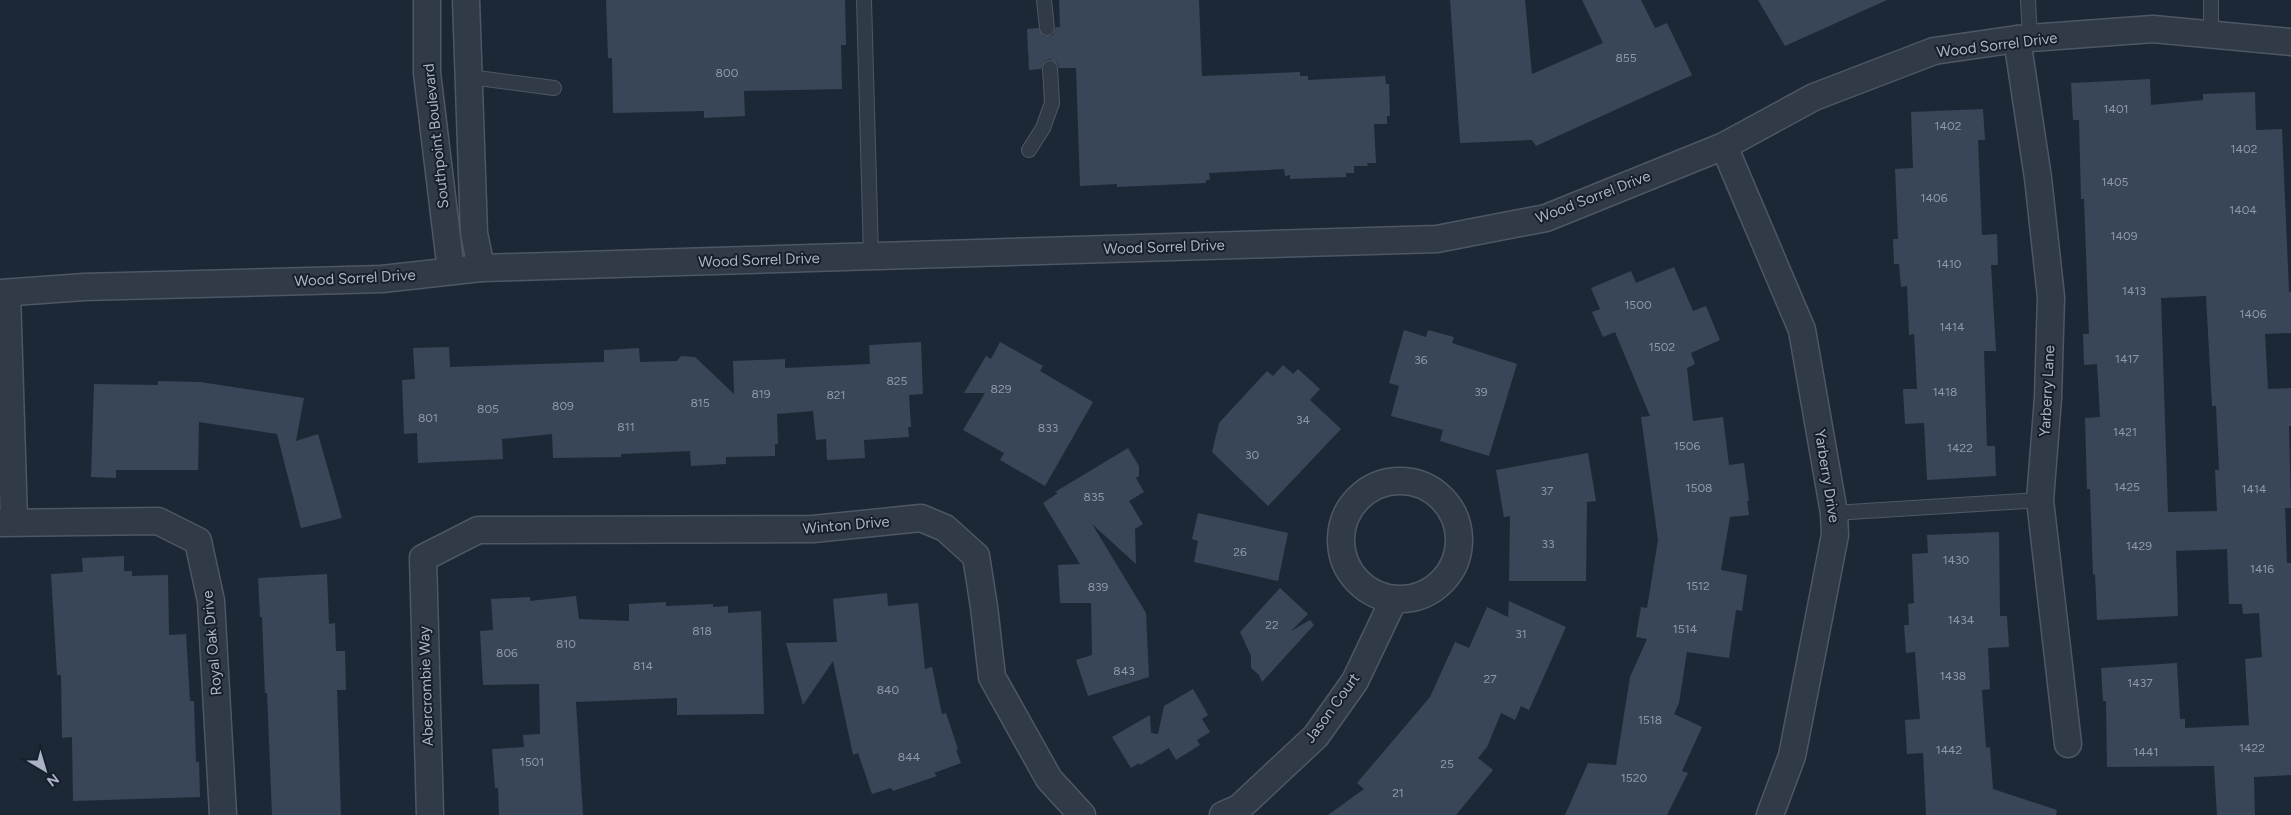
<svg xmlns="http://www.w3.org/2000/svg" width="2291" height="815" font-family="Figtree,sans-serif">
<style>
.building{fill:#394658;fill-rule:evenodd}
.lines{fill:none;stroke-linecap:round;stroke-linejoin:round}
.lane-casing{stroke:#4e5766;stroke-width:16}
.street-casing{stroke:#4e5766;stroke-width:29}
.lane{stroke:#313a47;stroke-width:14}
.street{stroke:#313a47;stroke-width:26}
.labels{text-anchor:middle;dominant-baseline:central;stroke-width:4;stroke-linejoin:round;paint-order:stroke}
.number-label{font-size:12px;fill:#8e98aa}
.street-label{font-size:15px;fill:#aab4c5;stroke:#171f2c}
</style>
<rect width="100%" height="100%" fill="#1d2837"/>
<g class="building">
<path d="M606 0H845L846 45H841L842 89 744 91 745 116 704 118V111L613 113 612 58H608Z"/>
<path d="M1059 0H1199L1202 76 1300 72V76H1308V80L1385 76 1386 84H1389L1390 116H1387V124H1374L1376 163H1367L1368 166H1354V173H1346V177L1290 179V175L1285 176 1284 169 1209 173 1210 180H1206V183L1117 187V184L1080 186 1076 68H1059L1057 63 1050 59 1045 61 1041 69 1029 70 1027 29 1038 28 1044 36 1053 35 1056 27H1060Z"/>
<path d="M1450 0H1525L1532 74 1603 43 1582 0H1641L1655 28 1667 23 1692 75 1536 146 1532 140 1460 143Z"/>
<path d="M1758 0H1887L1785 46Z"/>
<path d="M2150 79 2151 105 2203 100V94L2255 92 2256 130 2282 129 2289 292H2291V333L2265 334 2268 389 2291 388V426H2289L2291 508H2285L2287 563H2291V775L2254 777 2255 815H2217L2214 766 2107 767 2106 701H2103L2101 668 2177 663 2180 719H2185V728L2249 725 2245 659 2262 657 2259 613 2243 614 2242 604H2229L2227 549 2176 551 2178 616 2097 620 2095 574 2093 575 2090 489H2087L2085 418 2100 417 2097 364 2084 365 2083 334H2089L2084 199H2081L2079 120H2073L2071 83ZM2206 296 2212 406H2216L2219 470H2215L2217 511 2168 512 2161 298Z"/>
<path d="M1983 109 1985 140H1978L1982 235 1997 234 1998 265H1991L1996 351H1984L1987 446H1995L1996 476 1927 480 1924 423 1905 424 1903 389H1917L1914 334 1909 335 1907 286 1901 287 1899 264H1894L1893 239H1898L1895 169 1913 168 1911 112Z"/>
<path d="M1674 267 1693 311 1706 306 1720 340 1691 353 1695 364 1687 368 1693 421 1723 417 1729 465 1744 463 1749 501H1747L1749 515 1730 517 1721 570 1747 575 1742 611 1736 610 1729 658 1687 652 1679 703 1674 714 1702 727 1682 771 1688 773 1667 815H1565L1588 763 1616 765 1630 677 1647 639 1636 637 1641 607 1647 608 1658 540 1641 417 1650 416 1615 332 1603 337 1592 312 1600 309 1591 288 1631 271 1636 283Z"/>
<path d="M1404 330 1426 337 1428 330 1454 337 1452 343 1517 364 1489 456 1440 441 1443 430 1391 416 1399 386 1389 383Z"/>
<path d="M921 342 923 394 909 395 911 427H908L909 437 864 440 865 458 827 460 826 439 816 440 813 411 777 414 778 444H775V456L726 457V464L691 466 690 451 621 454V457L553 458 552 434 502 439 503 459 418 463 417 433 404 434 402 380 415 379 413 348 449 347 450 367 604 362V350L639 348 640 362 677 361 681 356 695 357 734 394 733 361 785 359V368L870 364 869 345Z"/>
<path d="M1000 342 1043 366 1040 371 1093 402 1045 486 1000 460 1004 453 963 430 985 393H964L986 356 991 359Z"/>
<path d="M1283 365 1293 374 1298 369 1320 389 1310 400 1341 429 1268 506 1212 452 1219 423 1267 371 1273 376Z"/>
<path d="M158 381 200 382 304 398 296 441 318 434 342 518 301 528 277 434 199 422 198 470H116V478L91 477 94 384 158 385Z"/>
<path d="M1128 448 1139 466V476L1136 478 1144 492 1129 501 1143 524 1135 529 1136 564 1092 524 1146 613 1149 677 1088 696 1076 660 1092 655 1091 603H1060L1058 565 1080 564 1043 503 1058 493 1055 492Z"/>
<path d="M1588 453 1596 501 1587 502 1586 581H1509L1510 516 1504 517 1496 470Z"/>
<path d="M1198 513 1288 533 1278 581 1194 562 1198 541 1192 539Z"/>
<path d="M1999 532 2000 616H2007L2009 647 1988 648 1990 689 1982 690 1986 748 1990 747 1993 789 2057 810 2056 815H1926L1923 753 1907 754 1905 720 1920 719 1915 652 1906 653 1904 625H1909L1908 604 1914 603 1912 554 1928 553 1927 535Z"/>
<path d="M124 556V571H132V576L168 575 169 635 186 634 190 701H194L196 762H199L200 797 73 801 72 737 62 738 61 675H57L51 574 83 572 82 558Z"/>
<path d="M327 574 329 624 335 623 336 651H345L346 690H337L341 815H272L267 693H265L262 617H260L258 578Z"/>
<path d="M1280 588 1308 614 1291 631 1310 620 1314 625 1262 682 1259 675 1251 668V656L1240 632Z"/>
<path d="M887 593 888 606 918 603 925 669 932 667 942 714 946 713 958 749 956 750 961 763 934 773 937 776 893 791 891 788 872 794 858 753 853 755 833 661 803 705 786 643 837 642 833 599Z"/>
<path d="M576 596 579 619 629 621V604L666 602V606L713 604V607L728 606V613L761 611 764 714 677 715V698L576 702 583 815H499L498 788H495L492 749 524 747 523 735 540 734 539 684 483 685 480 631 493 630 491 599 530 597V601Z"/>
<path d="M1509 601 1566 627 1529 710 1521 706 1515 720 1501 713 1487 747 1478 758 1493 770 1456 815H1328L1364 789 1357 783 1430 697 1455 642 1469 648 1487 607 1508 617Z"/>
<path d="M1193 689 1208 715 1202 719 1210 732 1197 740 1200 745 1176 760 1169 748 1140 765 1139 763 1131 768 1112 737 1150 715 1151 733 1158 734 1164 706Z"/>
</g>
<g class="lines">
<defs>
<g id="lane">
<path d="M864 0 871 256"/>
<path d="M1044 0 1047 28"/>
<path d="M2028 0 2030 38"/>
<path d="M2211 0V35"/>
<path d="M470 77 554 88"/>
<path d="M1029 150 1043 128 1052 103 1050 68"/>
<path d="M1834 513 2040 500"/>
</g>
<g id="street">
<path d="M427 0V73L451 271"/>
<path d="M466 0 474 233 481 268"/>
<path d="M2017 39 2038 178 2051 297 2048 398 2040 500 2068 744"/>
<path d="M1724 146 1802 330 1834 513 1835 535 1792 756 1770 815"/>
<path d="M0 293 84 287 382 279 481 268 1437 239 1546 218 1724 146 1814 97 1934 51 2017 39 2153 29 2291 42"/>
<path d="M7 293 14 521"/>
<circle cx="1400" cy="540" r="59"/>
<path d="M0 523 158 521 198 541 211 601 223 815"/>
<path d="M430 815 423 558 478 530 813 529 921 518 945 528 976 556 984 607 992 677 1049 779 1082 815"/>
<path d="M1223 815 1239 808 1316 736 1355 681 1394 599"/>
</g>
</defs>
<use href="#lane" class="lane-casing"/>
<use href="#street" class="street-casing"/>
<use href="#lane" class="lane"/>
<use href="#street" class="street"/>
</g>
<g class="labels">
<g class="number-label">
<text x="1626" y="58">855</text>
<text x="727" y="73">800</text>
<text x="2116" y="109">1401</text>
<text x="1948" y="126">1402</text>
<text x="2244" y="149">1402</text>
<text x="2115" y="182">1405</text>
<text x="1934" y="198">1406</text>
<text x="2243" y="210">1404</text>
<text x="2124" y="236">1409</text>
<text x="1949" y="264">1410</text>
<text x="2134" y="291">1413</text>
<text x="1638" y="305">1500</text>
<text x="2253" y="314">1406</text>
<text x="1952" y="327">1414</text>
<text x="1662" y="347">1502</text>
<text x="2127" y="359">1417</text>
<text x="1421" y="360">36</text>
<text x="897" y="381">825</text>
<text x="1001" y="389">829</text>
<text x="1481" y="392">39</text>
<text x="1945" y="392">1418</text>
<text x="761" y="394">819</text>
<text x="836" y="395">821</text>
<text x="700" y="403">815</text>
<text x="563" y="406">809</text>
<text x="488" y="409">805</text>
<text x="428" y="418">801</text>
<text x="1303" y="420">34</text>
<text x="626" y="427">811</text>
<text x="1048" y="428">833</text>
<text x="2125" y="432">1421</text>
<text x="1687" y="446">1506</text>
<text x="1960" y="448">1422</text>
<text x="1252" y="455">30</text>
<text x="2127" y="487">1425</text>
<text x="1699" y="488">1508</text>
<text x="2254" y="489">1414</text>
<text x="1547" y="491">37</text>
<text x="1094" y="497">835</text>
<text x="1548" y="544">33</text>
<text x="2139" y="546">1429</text>
<text x="1240" y="552">26</text>
<text x="1956" y="560">1430</text>
<text x="2262" y="569">1416</text>
<text x="1698" y="586">1512</text>
<text x="1098" y="587">839</text>
<text x="1961" y="620">1434</text>
<text x="1272" y="625">22</text>
<text x="1685" y="629">1514</text>
<text x="702" y="631">818</text>
<text x="1521" y="634">31</text>
<text x="566" y="644">810</text>
<text x="507" y="653">806</text>
<text x="643" y="666">814</text>
<text x="1124" y="671">843</text>
<text x="1953" y="676">1438</text>
<text x="1490" y="679">27</text>
<text x="2140" y="683">1437</text>
<text x="888" y="690">840</text>
<text x="1650" y="720">1518</text>
<text x="2252" y="748">1422</text>
<text x="1949" y="750">1442</text>
<text x="2146" y="752">1441</text>
<text x="909" y="757">844</text>
<text x="532" y="762">1501</text>
<text x="1447" y="764">25</text>
<text x="1634" y="778">1520</text>
<text x="1398" y="793">21</text>
</g>
<g class="street-label">
<text transform="translate(1997 45) rotate(-7)">Wood Sorrel Drive</text>
<text transform="translate(436 136) rotate(-96)">Southpoint Boulevard</text>
<text transform="translate(1593 197) rotate(-21)">Wood Sorrel Drive</text>
<text transform="translate(1164 247) rotate(-2)">Wood Sorrel Drive</text>
<text transform="translate(759 260) rotate(-2)">Wood Sorrel Drive</text>
<text transform="translate(355 278) rotate(-3)">Wood Sorrel Drive</text>
<text transform="translate(2047 391) rotate(-87)">Yarberry Lane</text>
<text transform="translate(1827 476) rotate(81)">Yarberry Drive</text>
<text transform="translate(846 525) rotate(-5)">Winton Drive</text>
<text transform="translate(212 643) rotate(-95)">Royal Oak Drive</text>
<text transform="translate(426 686) rotate(-92)">Abercrombie Way</text>
<text transform="translate(1332 708) rotate(-54)">Jason Court</text>
</g>
</g>
<g transform="translate(45 770) rotate(142)" stroke="#171f2c" stroke-width="4" paint-order="stroke">
<path d="M0-4L9 19L0 12L-9 19Z" fill="#aab4c5"/>
<text y="-8" font-size="14" font-weight="bold" text-anchor="middle" fill="#aab4c5">N</text>
</g>
</svg>
